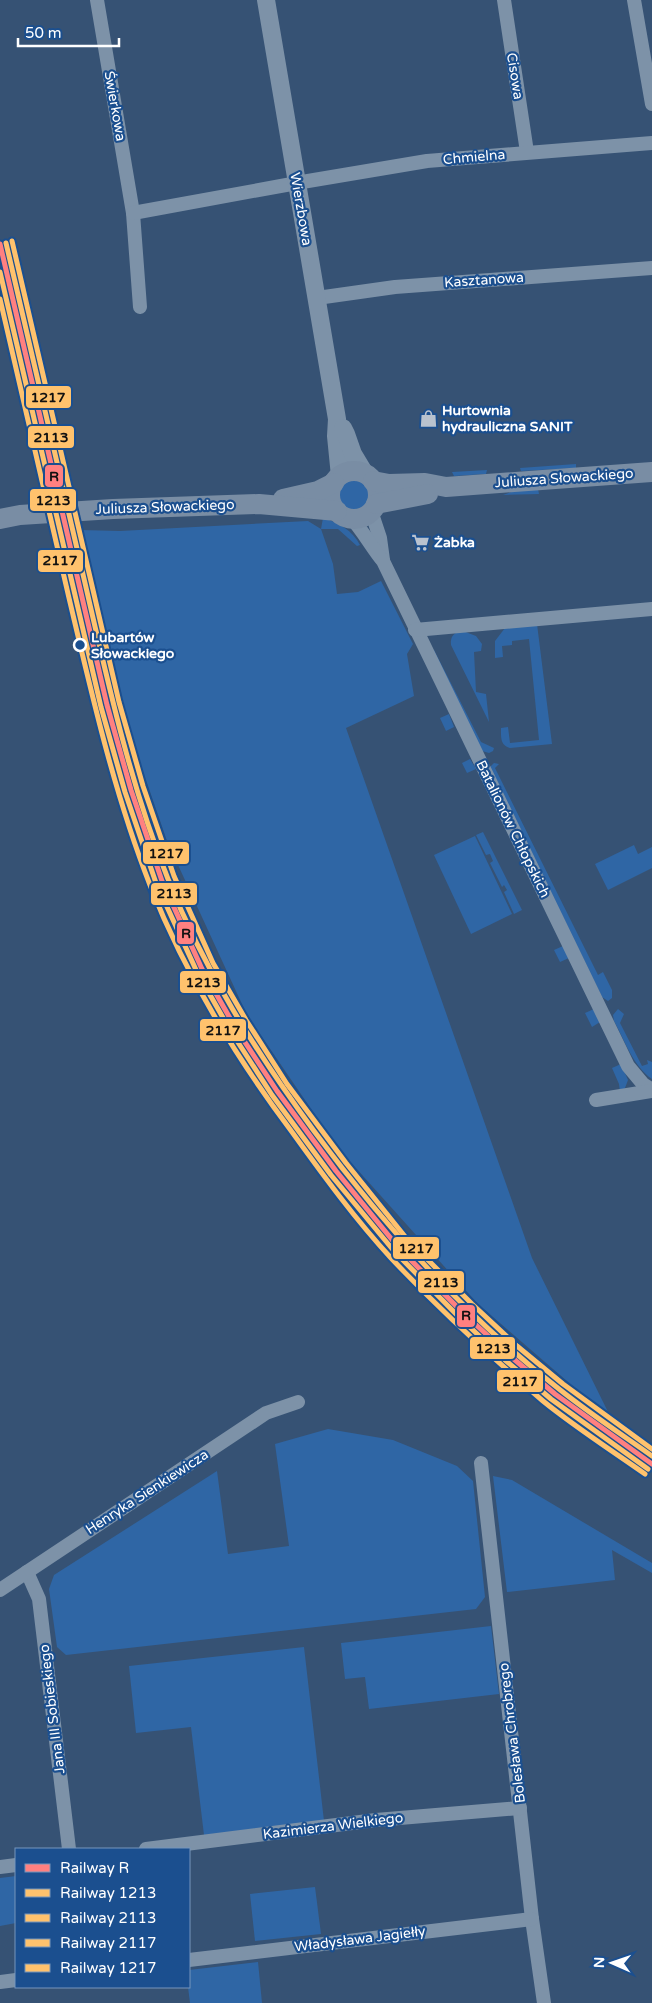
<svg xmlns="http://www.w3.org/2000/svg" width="652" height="2003" font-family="'Varela Round',sans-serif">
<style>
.green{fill:#2f66a5}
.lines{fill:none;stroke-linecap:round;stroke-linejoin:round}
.minor{stroke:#7d92a8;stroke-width:14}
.tertiary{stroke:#7d92a8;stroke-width:18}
.secondary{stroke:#798da4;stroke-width:20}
.rail-1-casing{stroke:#1b4f8f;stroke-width:9}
.rail-2-casing{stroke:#1b4f8f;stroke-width:9}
.rail-3-casing{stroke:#1b4f8f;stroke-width:9}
.rail-4-casing{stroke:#1b4f8f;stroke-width:9}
.rail-5-casing{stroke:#1b4f8f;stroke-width:9}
.rail-1{stroke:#ff8080;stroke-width:5}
.rail-2{stroke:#ffc26d;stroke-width:5}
.rail-3{stroke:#ffc26d;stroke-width:5}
.rail-4{stroke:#ffc26d;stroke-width:5}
.rail-5{stroke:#ffc26d;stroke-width:5}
.stop-dot{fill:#1b4f8f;stroke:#fff;stroke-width:2.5}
.labels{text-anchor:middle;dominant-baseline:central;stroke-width:4.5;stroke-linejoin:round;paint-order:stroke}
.street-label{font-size:14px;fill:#fff;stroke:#1b4f8f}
.poi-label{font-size:14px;font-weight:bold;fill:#fff;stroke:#1b4f8f;text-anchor:start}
.stop-label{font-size:14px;font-weight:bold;fill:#fff;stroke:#1b4f8f;text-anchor:start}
.line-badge{stroke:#1b4f8f;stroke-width:2}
.pale-badge-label{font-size:14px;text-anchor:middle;font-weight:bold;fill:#111}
</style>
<rect width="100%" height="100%" fill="#365274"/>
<g class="green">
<path d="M576 464V468L521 471 520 468Z"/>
<path d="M487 470 486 474 454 476 452 472Z"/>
<circle cx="354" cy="494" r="16"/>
<path d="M538 489 539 494 503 495 514 491Z"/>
<path d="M323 518C338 522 353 531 360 545L357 546 338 529H321L333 564 337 594 358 592 381 581 413 644 407 654 414 696 346 728 532 1258 612 1420 478 1304 337 1147 247 1015 167 841 126 722 80 530 120 531 308 521 321 529Z"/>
<path d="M537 624 552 744 510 748C500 745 501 737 501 728L508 727 510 743 539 740 529 639 512 641V645L502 646 503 657 495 658V641L505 628Z"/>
<path d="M463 631 476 636 482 644 481 651 474 652 476 692 486 694 489 722 451 645C450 635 455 632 463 631Z"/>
<path d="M434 650 481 742 494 748 493 751 489 753 482 751 434 654Z"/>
<path d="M449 714 454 727 446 731 440 718Z"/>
<path d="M470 759 476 769 467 773 462 763Z"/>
<path d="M494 763 499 764 495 768 598 975 603 972 612 990V998L608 1001 602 997 490 767Z"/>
<path d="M483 832 522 910 514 914 504 892 507 890 504 885 502 887 490 863 493 861 490 854 486 855 476 835Z"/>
<path d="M475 836 512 914 471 934 434 855Z"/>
<path d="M634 845 638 854 652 847V868L608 890 595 864Z"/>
<path d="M563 946 569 958 560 962 554 950Z"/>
<path d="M594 1009 600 1022 592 1027 585 1013Z"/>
<path d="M618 1009 624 1014 620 1023 642 1066 648 1064 647 1060 652 1062V1079C633 1066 625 1041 614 1021L613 1015Z"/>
<path d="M621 1064 628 1080 625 1088 620 1092 619 1084 612 1068Z"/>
<path d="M328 1429 393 1440 457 1466 473 1481 485 1597 476 1609 66 1655 57 1647 49 1589 54 1575 217 1471 228 1554 289 1546 275 1444Z"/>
<path d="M493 1476 512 1480 652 1563V1573L612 1550 615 1580 507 1592Z"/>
<path d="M491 1626 499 1694 369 1709 365 1677 345 1679 341 1643Z"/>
<path d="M304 1647 324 1821 204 1835 191 1727 136 1733 129 1666Z"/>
<path d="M16 1876V1923L0 1926V1878Z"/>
<path d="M315 1887 321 1934 255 1941 250 1894Z"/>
<path d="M258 1962 262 2003H190L188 1987 189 1970Z"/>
</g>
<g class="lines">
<g class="minor">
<path d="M97 0 133 213 140 307"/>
<path d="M504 0 527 152"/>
<path d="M634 0 652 104"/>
<path d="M133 213 308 181 427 161 652 143"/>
<path d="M317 298 395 287 652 268"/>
<path d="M371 511 380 538 383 560"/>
<path d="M351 518C362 529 372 548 383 561L628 1066 643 1084 652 1090"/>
<path d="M415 630 652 609"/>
<path d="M596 1100 652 1091"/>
<path d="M481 1463 532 1919 544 2003"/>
<path d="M27 1572 39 1599 69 1849"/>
<path d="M0 1590 266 1413 298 1402"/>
<path d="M146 1849 376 1820 520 1808"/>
<path d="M0 1867 16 1865"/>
<path d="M189 1960 532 1919"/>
<path d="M0 1982 16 1980"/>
</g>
<g class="tertiary">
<path d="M266 0 337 419 336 436 340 476"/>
<path d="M343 428 346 434 353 454 365 474"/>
</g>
<g class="secondary">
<circle cx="354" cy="495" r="24"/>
<path d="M373 481 389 484 425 483 446 487 652 472"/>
<path d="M283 499 318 491 334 483"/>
<path d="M376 504 428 494"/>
<path d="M0 519 20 515 113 509 259 504 337 511"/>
</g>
<defs>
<path id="rail-1" d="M0 244 107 705 131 790 162 881 202 969 235 1027 277 1091 336 1171 398 1247 463 1313 509 1355 555 1394 652 1464"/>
<path id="rail-2" d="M0 272 101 707 125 792 156 883 197 972 230 1030 272 1095 331 1175 394 1251 459 1317 505 1360 551 1399 648 1469"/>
<path id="rail-3" d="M6 243C32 356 59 470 85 583 108 683 130 784 168 879 204 970 256 1052 314 1131 385 1227 465 1316 559 1389 589 1413 621 1434 652 1456"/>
<path id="rail-4" d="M0 299C23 399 46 498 69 598 92 695 114 793 150 885 185 974 235 1056 292 1132 323 1175 355 1219 391 1258 439 1309 490 1356 543 1401 575 1427 611 1450 645 1474"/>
<path id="rail-5" d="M12 241 119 702 143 786 174 876 213 963 246 1020 287 1084 346 1163 407 1239 472 1304 517 1346 563 1384 652 1449"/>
</defs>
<use href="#rail-1" class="rail-1-casing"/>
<use href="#rail-2" class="rail-2-casing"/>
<use href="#rail-3" class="rail-3-casing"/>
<use href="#rail-4" class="rail-4-casing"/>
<use href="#rail-5" class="rail-5-casing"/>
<use href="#rail-1" class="rail-1"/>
<use href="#rail-2" class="rail-2"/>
<use href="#rail-3" class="rail-3"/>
<use href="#rail-4" class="rail-4"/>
<use href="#rail-5" class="rail-5"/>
</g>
<defs>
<symbol id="shop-bare" viewBox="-9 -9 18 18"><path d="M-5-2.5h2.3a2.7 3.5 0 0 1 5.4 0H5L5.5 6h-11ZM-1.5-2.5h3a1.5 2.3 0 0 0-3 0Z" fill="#b9c2ce" stroke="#1b4f8f" stroke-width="2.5" paint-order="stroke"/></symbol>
<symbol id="supermarket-bare" viewBox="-9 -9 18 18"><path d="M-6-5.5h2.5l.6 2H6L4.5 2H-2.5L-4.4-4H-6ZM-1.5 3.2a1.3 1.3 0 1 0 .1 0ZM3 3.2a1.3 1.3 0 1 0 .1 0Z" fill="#b9c2ce" stroke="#1b4f8f" stroke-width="2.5" paint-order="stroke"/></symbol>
</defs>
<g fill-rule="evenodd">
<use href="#shop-bare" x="416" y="406" width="25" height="25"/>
<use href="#supermarket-bare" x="408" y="530" width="25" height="25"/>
</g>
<circle class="stop-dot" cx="80" cy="645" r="6"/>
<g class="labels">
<g class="street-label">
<text transform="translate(515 76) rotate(81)">Cisowa</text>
<text transform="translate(115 106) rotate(80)">Świerkowa</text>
<text transform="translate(474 157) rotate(-5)">Chmielna</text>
<text transform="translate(301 209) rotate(80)">Wierzbowa</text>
<text transform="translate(484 280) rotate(-4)">Kasztanowa</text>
<text transform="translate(564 478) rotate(-4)">Juliusza Słowackiego</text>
<text transform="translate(165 507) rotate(-2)">Juliusza Słowackiego</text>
<text transform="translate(513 829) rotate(64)">Batalionów Chłopskich</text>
<text transform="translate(147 1492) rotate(-33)">Henryka Sienkiewicza</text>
<text transform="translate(52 1709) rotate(-97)">Jana III Sobieskiego</text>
<text transform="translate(512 1733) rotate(-97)">Bolesława Chrobrego</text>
<text transform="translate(333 1826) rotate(-7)">Kazimierza Wielkiego</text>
<text transform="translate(360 1939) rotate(-7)">Władysława Jagiełły</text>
</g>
<g class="poi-label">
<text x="442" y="410">Hurtownia<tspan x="442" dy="16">hydrauliczna SANIT</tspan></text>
<text x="434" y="542">Żabka</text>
</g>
<g class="stop-label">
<text x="91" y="637">Lubartów<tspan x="91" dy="16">Słowackiego</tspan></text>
</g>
</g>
<g class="line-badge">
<rect x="25" y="385" width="47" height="24" rx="5" fill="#ffc26d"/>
<rect x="27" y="425" width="48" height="24" rx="5" fill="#ffc26d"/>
<rect x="44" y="464" width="20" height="24" rx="5" fill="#ff8080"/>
<rect x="29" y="488" width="48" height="24" rx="5" fill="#ffc26d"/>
<rect x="37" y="549" width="47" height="24" rx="5" fill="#ffc26d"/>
<rect x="142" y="841" width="48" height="24" rx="5" fill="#ffc26d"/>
<rect x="150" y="882" width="48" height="24" rx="5" fill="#ffc26d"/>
<rect x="176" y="921" width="19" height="24" rx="5" fill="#ff8080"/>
<rect x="179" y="970" width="48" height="24" rx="5" fill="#ffc26d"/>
<rect x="199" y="1018" width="48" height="24" rx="5" fill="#ffc26d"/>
<rect x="392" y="1236" width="48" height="24" rx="5" fill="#ffc26d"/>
<rect x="417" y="1270" width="48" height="24" rx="5" fill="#ffc26d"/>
<rect x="456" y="1304" width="20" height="24" rx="5" fill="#ff8080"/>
<rect x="469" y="1336" width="47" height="24" rx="5" fill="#ffc26d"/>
<rect x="496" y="1369" width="48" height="24" rx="5" fill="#ffc26d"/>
</g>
<g class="pale-badge-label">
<text x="48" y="402">1217</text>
<text x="51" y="442">2113</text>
<text x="54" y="481">R</text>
<text x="53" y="505">1213</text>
<text x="60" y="565">2117</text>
<text x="166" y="858">1217</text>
<text x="174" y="898">2113</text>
<text x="186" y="938">R</text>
<text x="203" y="987">1213</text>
<text x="223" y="1035">2117</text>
<text x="416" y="1253">1217</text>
<text x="441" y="1287">2113</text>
<text x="466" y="1320">R</text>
<text x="493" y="1353">1213</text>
<text x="520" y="1386">2117</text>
</g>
<rect x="15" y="1848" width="175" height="140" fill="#1b4f8f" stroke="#7695bc"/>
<rect x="25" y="1864" width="25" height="8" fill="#ff8080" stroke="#7695bc"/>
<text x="60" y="1873" font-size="15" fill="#ffffff">Railway R</text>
<rect x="25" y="1889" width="25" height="8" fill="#ffc26d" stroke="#7695bc"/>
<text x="60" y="1898" font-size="15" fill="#ffffff">Railway 1213</text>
<rect x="25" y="1914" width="25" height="8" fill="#ffc26d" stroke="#7695bc"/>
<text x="60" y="1923" font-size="15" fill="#ffffff">Railway 2113</text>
<rect x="25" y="1939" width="25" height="8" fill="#ffc26d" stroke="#7695bc"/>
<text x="60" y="1948" font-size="15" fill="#ffffff">Railway 2117</text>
<rect x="25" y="1964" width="25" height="8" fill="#ffc26d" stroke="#7695bc"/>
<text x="60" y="1973" font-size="15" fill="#ffffff">Railway 1217</text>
<g transform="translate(612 1963) rotate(272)" stroke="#1b4f8f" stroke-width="4" paint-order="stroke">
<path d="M0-4L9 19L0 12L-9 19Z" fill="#ffffff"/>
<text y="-8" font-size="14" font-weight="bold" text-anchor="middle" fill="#ffffff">N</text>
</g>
<path d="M18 38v8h101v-8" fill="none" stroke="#ffffff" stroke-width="2.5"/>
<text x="25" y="38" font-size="15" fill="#ffffff" stroke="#1b4f8f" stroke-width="4" paint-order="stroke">50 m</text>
</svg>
